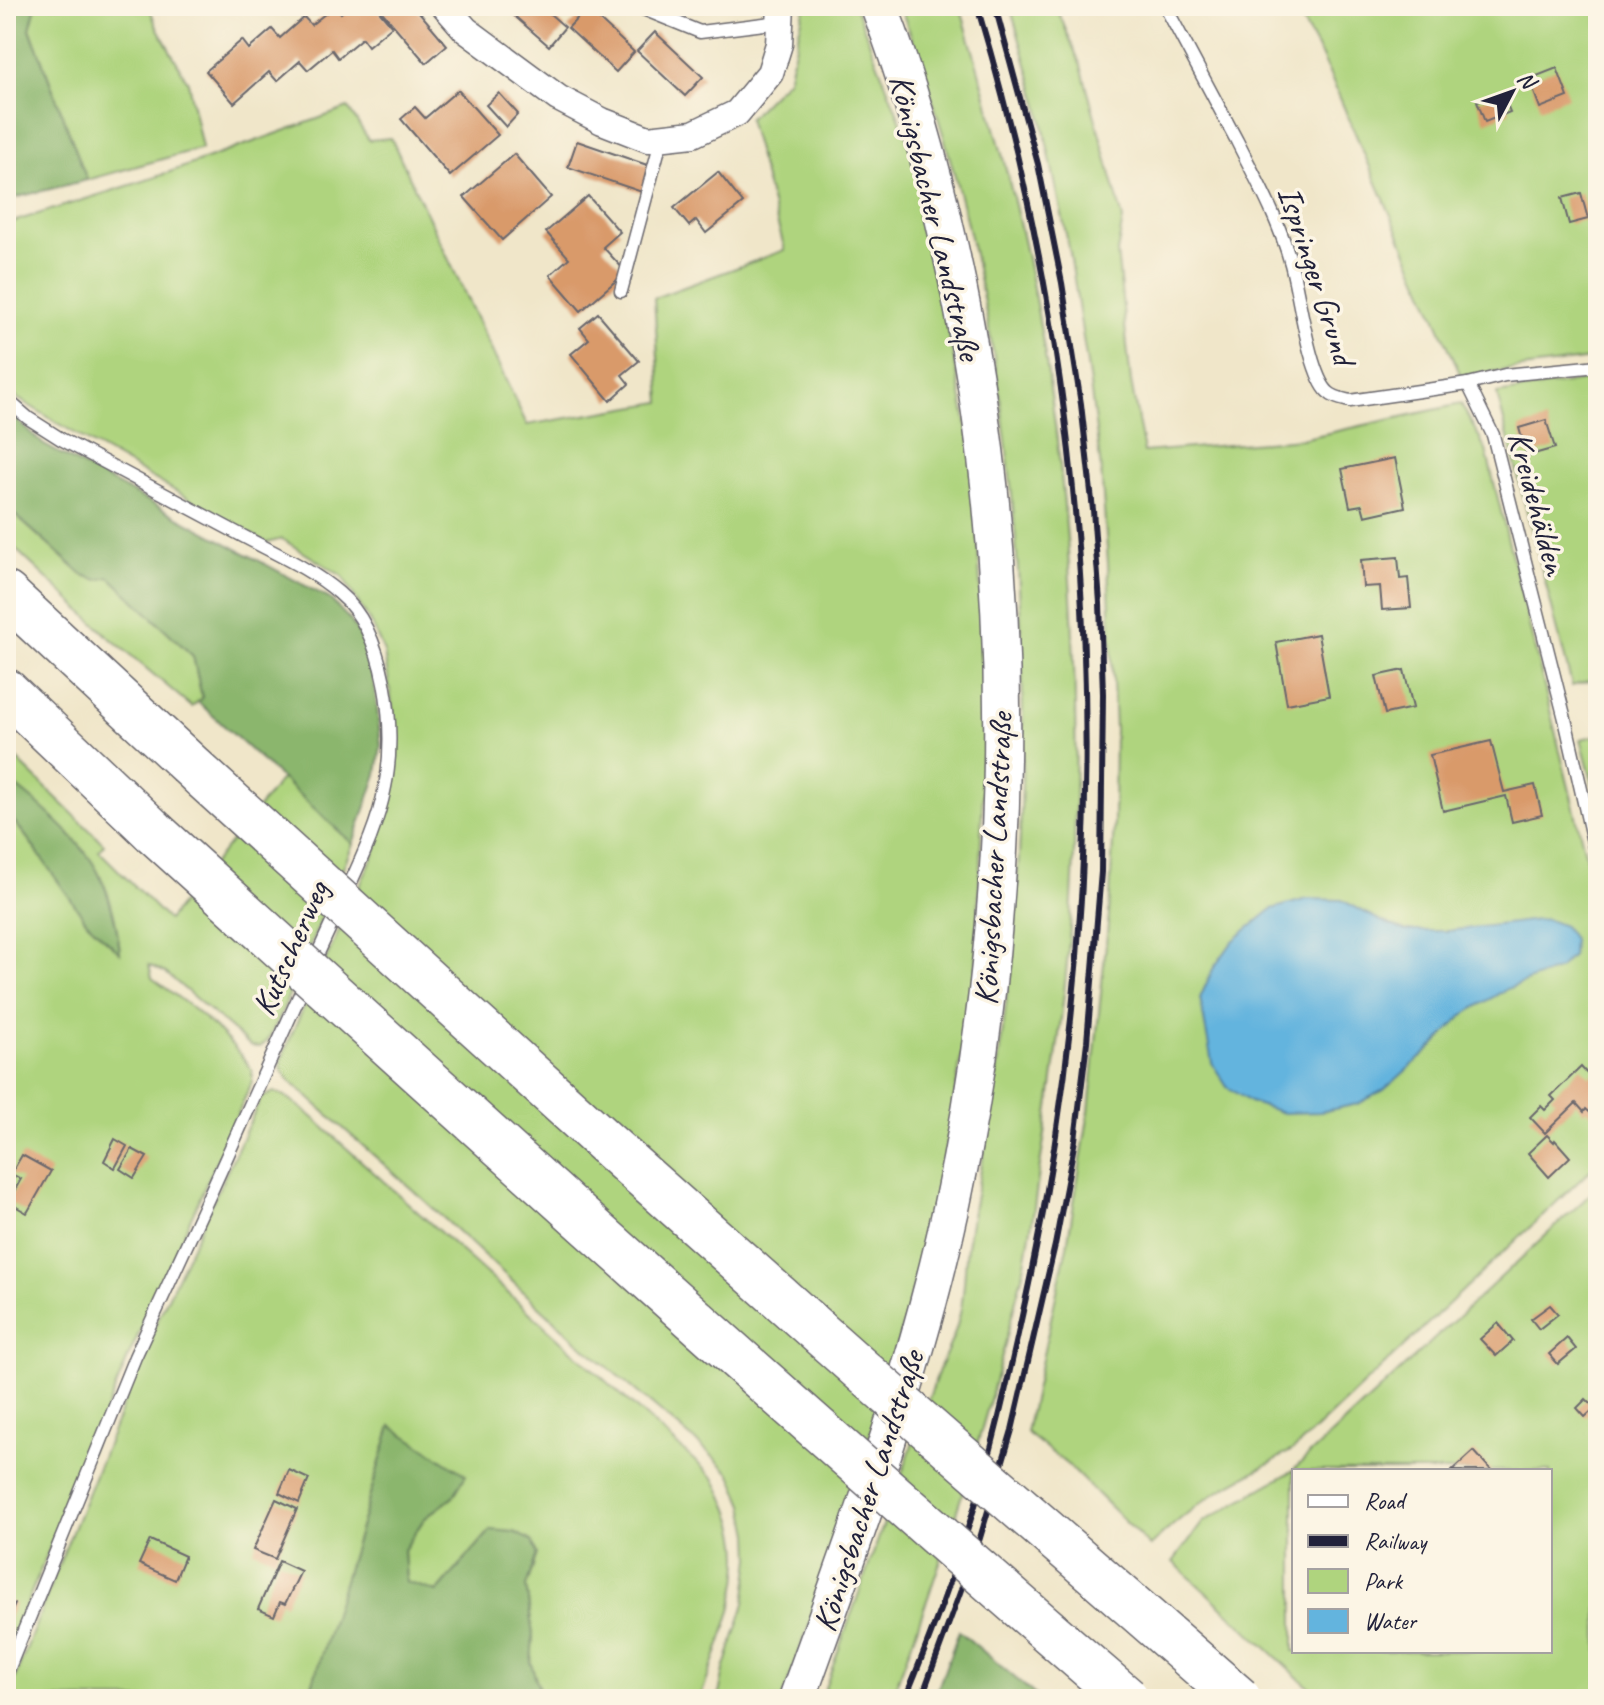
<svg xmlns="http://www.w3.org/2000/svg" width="1604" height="1705" font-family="Caveat,sans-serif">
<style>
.green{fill:#afd47e;stroke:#687b5c;stroke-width:2;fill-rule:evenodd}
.forest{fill:#8bb66d;stroke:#566c54;stroke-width:2}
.water{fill:#63b4de;stroke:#426b8c;stroke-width:2}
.building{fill:#d99a6a}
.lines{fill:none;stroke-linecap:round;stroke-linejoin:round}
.lane-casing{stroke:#6a676d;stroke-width:15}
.street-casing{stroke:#6a676d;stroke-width:29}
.secondary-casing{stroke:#6a676d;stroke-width:39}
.highway-casing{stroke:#6a676d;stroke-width:47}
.lane{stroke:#fff;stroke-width:12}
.street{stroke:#fff;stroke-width:26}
.secondary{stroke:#fff;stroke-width:36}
.highway{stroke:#fff;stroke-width:44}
.rail{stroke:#22223b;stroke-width:6}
.highway-bridge-casing{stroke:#6a676d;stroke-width:47;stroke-linecap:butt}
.highway-bridge{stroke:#fff;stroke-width:44}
.labels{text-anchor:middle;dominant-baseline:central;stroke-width:7;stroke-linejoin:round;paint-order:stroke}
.street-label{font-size:34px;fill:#22223b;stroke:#fcf5e5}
</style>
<rect width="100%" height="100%" fill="#fcf5e5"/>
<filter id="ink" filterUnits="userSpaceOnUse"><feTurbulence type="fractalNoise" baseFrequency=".0125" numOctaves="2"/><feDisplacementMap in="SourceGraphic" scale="16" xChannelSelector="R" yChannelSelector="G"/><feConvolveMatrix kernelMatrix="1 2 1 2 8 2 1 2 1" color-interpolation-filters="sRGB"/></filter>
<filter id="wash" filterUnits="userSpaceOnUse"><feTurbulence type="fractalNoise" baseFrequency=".006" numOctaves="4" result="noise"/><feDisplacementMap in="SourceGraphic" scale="32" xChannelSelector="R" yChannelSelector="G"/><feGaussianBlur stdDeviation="1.8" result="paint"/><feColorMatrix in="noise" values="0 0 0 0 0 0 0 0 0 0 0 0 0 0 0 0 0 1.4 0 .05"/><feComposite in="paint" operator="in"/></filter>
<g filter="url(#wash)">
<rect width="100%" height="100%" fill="#f0e6c9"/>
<g class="green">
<path d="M36 6H149L156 25 188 82 202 148 87 180 30 28Z"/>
<path d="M805 6H855L914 155 974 461 986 706 976 970 938 1194 905 1317 836 1550 782 1699H718L724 1670 745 1603 751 1558 750 1534 744 1505 731 1474 708 1452 577 1341 423 1199 290 1081 282 1071 281 1061 293 1031 376 850 389 795 394 766 395 735 393 710 384 652 372 625 342 576 282 539 267 543 91 443 17 398 6 383V224L153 178 348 108 369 140 391 138 527 425 661 402 654 298 785 250 748 119 788 79Z"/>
<path d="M900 6H960C987 98 1014 190 1032 283 1069 470 1080 664 1074 854 1071 958 1057 1062 1040 1165 1035 1199 1031 1234 1024 1268 1018 1293 1011 1318 1005 1344 974 1465 935 1583 891 1699H821L940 1367C946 1353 954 1338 958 1322 965 1297 964 1272 967 1247 971 1217 978 1187 983 1158 1051 781 1037 366 900 6Z"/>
<path d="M1010 6H1056L1081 66 1123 219 1117 252 1131 382 1144 452 1301 439 1461 404 1486 450 1589 869 1598 880V1163L1297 1447C1270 1464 1241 1478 1214 1494 1191 1509 1170 1527 1150 1546L1069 1466 1026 1432 1067 1246 1089 1111 1109 914 1114 823 1115 729 1108 563 1101 469 1089 377 1070 253 1039 106Z"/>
<path d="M1294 6H1407L1409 9 1417 6H1598V358L1461 376 1322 57Z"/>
<path d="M1598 378V678L1572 686 1497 394Z"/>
<path d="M6 507 82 575 110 577 193 656 202 698 192 707 108 636 6 540Z"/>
<path d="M1598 735V803L1581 739Z"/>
<path d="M6 749 104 844 99 851 168 920 282 778 353 844 279 1019 267 1041 260 1047 251 1046 166 973 149 965 152 978C189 1005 226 1032 252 1070V1082L130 1353 6 1654V812L120 952C117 923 111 892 95 867 76 837 35 800 6 779Z"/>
<path d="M274 1092C293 1096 326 1130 342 1144L714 1478C724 1497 733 1515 737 1536 747 1587 717 1651 700 1699H542L531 1664 533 1635 526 1586 534 1565 491 1530 437 1592 406 1582 404 1550 424 1519 453 1497 391 1426 308 1699H7L61 1559 157 1321 261 1098Z"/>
<path d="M1598 1187V1699H1322L1173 1562 1203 1522 1292 1471ZM1294 1471H1550V1651H1294Z"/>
</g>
<g class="forest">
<path d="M6 6H36L30 29 87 180 6 200Z"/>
<path d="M6 410 44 445 330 599 351 621 368 651 375 688 381 746 377 774 353 844 198 702 202 697 193 656 110 577 98 580 83 575 6 507Z"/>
<path d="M6 779C34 799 81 840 97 870 111 897 117 924 120 953L87 922 23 832 6 812Z"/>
<path d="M391 1426 466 1475 453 1497 424 1519 404 1550 406 1582 437 1592 491 1530 514 1532 532 1541 537 1554 526 1586 533 1635 531 1664 542 1699H362L360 1696 353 1699H308Z"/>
<path d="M959 1631 1040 1699H934Z"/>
</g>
<path class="water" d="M1307 899 1342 900 1379 920 1405 931H1447L1546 919 1564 926 1573 939 1572 956 1559 969 1507 989 1463 1015 1434 1046 1384 1090 1358 1104 1320 1112 1283 1113 1250 1102 1227 1087 1212 1063 1200 998 1213 969 1233 941 1272 909Z"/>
<g id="blocks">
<g class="building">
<path d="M335 6 341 13 349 6H375L392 26 368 46 362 38 338 58 332 50 308 70 300 61 277 81 269 72 234 103 206 71 242 40 249 49 272 29 280 38 304 17 311 25Z"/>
<path d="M377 6H414L447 45 426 63Z"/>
<path d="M503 6H541L565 27 549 46Z"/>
<path d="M587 8 634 52 616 72 568 28Z"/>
<path d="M655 32 703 77 685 96 637 51Z"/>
<path d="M1557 68 1568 97 1540 108 1529 79Z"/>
<path d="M458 90 498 135 450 176 401 119 415 107 425 118Z"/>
<path d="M1502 92 1510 112 1485 122 1477 101Z"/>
<path d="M499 93 518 114 506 127 486 105Z"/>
<path d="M577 141 650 166 642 192 568 167Z"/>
<path d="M514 154 551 197 502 240 464 197Z"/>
<path d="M718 172 743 203 706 233 696 220 689 226 674 208Z"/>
<path d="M1581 193 1588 219 1569 224 1562 198Z"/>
<path d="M588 196 620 232 603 247 626 272 581 311 550 275 569 258 546 232Z"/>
<path d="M598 313 639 361 622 375 629 384 610 401 571 354 589 339 580 328Z"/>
<path d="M1546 420 1555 448 1527 456 1519 428Z"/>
<path d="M1395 458 1405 507 1365 516 1362 505 1350 507 1342 469Z"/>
<path d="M1398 557 1400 579 1408 578 1411 608 1382 610 1380 586 1363 587 1361 560Z"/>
<path d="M1318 634 1329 696 1287 704 1276 642Z"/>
<path d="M1404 670 1413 708 1385 714 1376 676Z"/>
<path d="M1491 741 1504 792 1535 785 1542 815 1512 822 1506 796 1443 811 1430 755Z"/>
<path d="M1581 1067 1590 1077 1598 1069V1114L1595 1117 1586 1109 1584 1112 1576 1103 1545 1133 1530 1117 1541 1106 1545 1110 1555 1100 1551 1096Z"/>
<path d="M1547 1135 1554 1142 1555 1140 1570 1157 1549 1177 1528 1153Z"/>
<path d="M115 1139 127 1146 115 1168 104 1161Z"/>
<path d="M132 1149 147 1157 134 1178 120 1169Z"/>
<path d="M22 1155 51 1171 27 1213 8 1202 21 1179 11 1174Z"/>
<path d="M1550 1305 1558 1314 1539 1329 1531 1319Z"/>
<path d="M1498 1323 1513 1341 1496 1356 1480 1339Z"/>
<path d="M1567 1338 1576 1349 1558 1364 1549 1354Z"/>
<path d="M1586 1399 1595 1408 1585 1417 1577 1408Z"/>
<path d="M1474 1451 1492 1471H1452Z"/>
<path d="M289 1470 309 1479 299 1503 279 1493Z"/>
<path d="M276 1499 297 1509 275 1559 253 1550Z"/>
<path d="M150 1540 185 1556 175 1580 139 1564Z"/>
<path d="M279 1561 301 1571 285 1604 280 1602 274 1616 258 1609Z"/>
<path d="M6 1600 15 1604 6 1624Z"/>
</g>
</g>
</g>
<g filter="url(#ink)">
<use href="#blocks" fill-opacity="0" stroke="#6a676d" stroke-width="2"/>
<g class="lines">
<defs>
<g id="lane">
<path d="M636 6 700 32 780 22"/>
<path d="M1165 6C1189 51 1213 96 1237 141 1257 181 1279 220 1291 264 1299 293 1309 374 1328 392 1334 398 1342 399 1350 401L1468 384 1505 375 1598 366"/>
<path d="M621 291 662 137"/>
<path d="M1468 384 1493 435 1565 719 1598 864"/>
<path d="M6 399 28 418 61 439C120 471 180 502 239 534 272 552 310 568 339 593 386 632 397 730 385 787 378 825 361 860 345 895"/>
<path d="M313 964 337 912"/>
<path d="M6 1675 135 1357 210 1194 306 981"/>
</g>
<path id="street" d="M445 6 466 30 558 98 602 121 648 139 693 134 737 113 770 73 779 44 781 6"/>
<path id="secondary" d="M797 1699C855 1538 915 1376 951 1209 1019 894 1020 563 950 248 932 166 909 84 879 6"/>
<g id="highway">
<path d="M6 594 204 778"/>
<path d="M6 691 154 832"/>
</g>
</defs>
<use href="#lane" class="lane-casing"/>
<use href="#street" class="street-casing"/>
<use href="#secondary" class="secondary-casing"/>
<use href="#highway" class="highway-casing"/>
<use href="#lane" class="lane"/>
<use href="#street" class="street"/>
<use href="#secondary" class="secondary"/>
<use href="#highway" class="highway"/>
<g class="rail">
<path d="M905 1699C928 1643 950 1586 968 1528 993 1451 1010 1371 1027 1293 1119 867 1103 423 977 6"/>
<path d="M921 1699 980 1538 1012 1430 1055 1245 1075 1140 1087 1042 1101 872 1103 694 1100 603 1093 510 1081 404 1062 283 1038 164 995 6"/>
</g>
<defs>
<g id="highway-bridge">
<path d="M204 778 607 1144 859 1368 1239 1699"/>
<path d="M154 832C476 1124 798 1416 1127 1699"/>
</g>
</defs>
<use href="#highway-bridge" class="highway-bridge-casing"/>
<use href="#highway-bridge" class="highway-bridge"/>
</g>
</g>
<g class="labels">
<g class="street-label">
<text transform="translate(936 217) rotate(76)">Königsbacher Landstraße</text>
<text transform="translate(1317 275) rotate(72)">Ispringer Grund</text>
<text transform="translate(1538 503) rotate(75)">Kreidehälden</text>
<text transform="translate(993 859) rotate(-87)">Königsbacher Landstraße</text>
<text transform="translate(290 948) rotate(-66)">Kutscherweg</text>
<text transform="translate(868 1491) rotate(-72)">Königsbacher Landstraße</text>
</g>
</g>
<rect width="1604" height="1705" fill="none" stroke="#fcf5e5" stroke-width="32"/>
<rect x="1292" y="1469" width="260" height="184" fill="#fcf5e5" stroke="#a5a1a1" stroke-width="2"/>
<rect x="1308" y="1495" width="40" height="12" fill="#ffffff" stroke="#a5a1a1" stroke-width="2"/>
<text x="1364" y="1509" font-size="24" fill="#22223b">Road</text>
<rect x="1308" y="1535" width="40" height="12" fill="#22223b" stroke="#a5a1a1" stroke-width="2"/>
<text x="1364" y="1549" font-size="24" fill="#22223b">Railway</text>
<rect x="1308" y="1569" width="40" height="24" fill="#afd47e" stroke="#a5a1a1" stroke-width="2"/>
<text x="1364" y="1589" font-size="24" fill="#22223b">Park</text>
<rect x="1308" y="1609" width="40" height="24" fill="#63b4de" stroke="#a5a1a1" stroke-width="2"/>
<text x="1364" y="1629" font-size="24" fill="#22223b">Water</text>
<g transform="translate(1512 92) rotate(49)" stroke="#fcf5e5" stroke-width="6" paint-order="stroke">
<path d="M0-6L14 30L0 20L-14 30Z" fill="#22223b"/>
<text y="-12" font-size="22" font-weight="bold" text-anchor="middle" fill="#22223b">N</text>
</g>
</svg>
